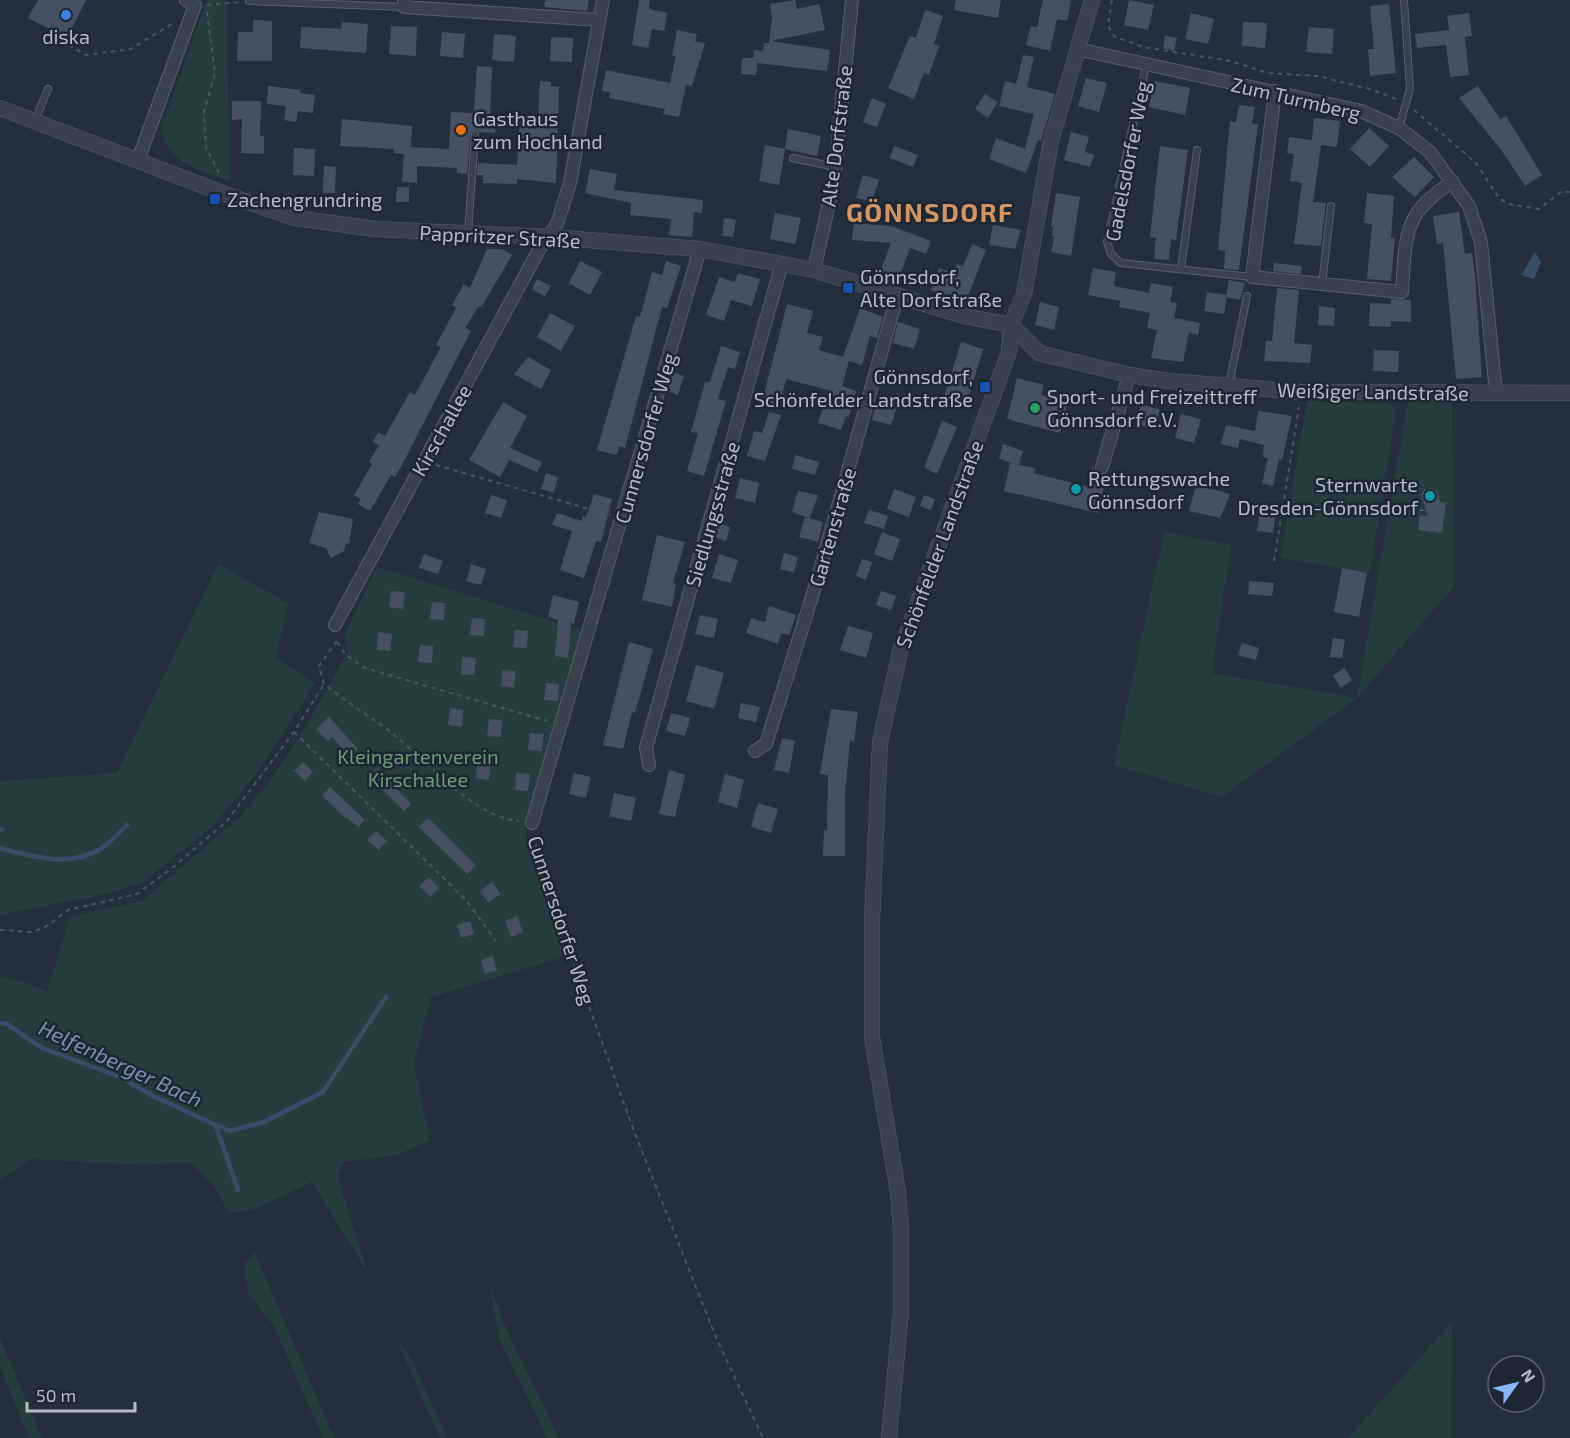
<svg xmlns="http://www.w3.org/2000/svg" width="1570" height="1438" font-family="'Exo 2',sans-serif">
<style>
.green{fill:#263c3f}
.water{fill:#394c67}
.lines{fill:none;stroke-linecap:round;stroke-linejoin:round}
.stream{stroke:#394c67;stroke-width:4.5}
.building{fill:#455162}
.service-casing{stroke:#565f6c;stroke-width:8}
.minor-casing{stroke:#565f6c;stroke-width:14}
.tertiary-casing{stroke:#565f6c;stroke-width:16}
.path{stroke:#44595c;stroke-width:2;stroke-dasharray:4.5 4.5;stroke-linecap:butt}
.service{stroke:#38414e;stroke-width:6}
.minor{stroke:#38414e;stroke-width:12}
.tertiary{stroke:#38414e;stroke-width:15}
.shop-dot{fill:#3f7fe0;stroke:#1d2633;stroke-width:2}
.food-dot{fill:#e8710a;stroke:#1d2633;stroke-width:2}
.transit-dot{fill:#1a4fb4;stroke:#1d2633;stroke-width:2}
.leisure-dot{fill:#2e9e5b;stroke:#1d2633;stroke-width:2}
.culture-dot{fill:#0f9aa8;stroke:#1d2633;stroke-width:2}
.labels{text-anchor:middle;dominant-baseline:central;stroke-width:5;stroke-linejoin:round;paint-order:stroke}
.poi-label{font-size:20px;fill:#b4bcc9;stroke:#1d2633;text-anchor:start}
.street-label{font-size:20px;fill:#b4bcc9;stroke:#1d2633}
.park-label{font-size:20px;fill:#6b9a76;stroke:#1d2633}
.water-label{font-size:21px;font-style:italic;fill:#7c92b1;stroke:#1d2633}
.district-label{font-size:26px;font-weight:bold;letter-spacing:1.5px;fill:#d59563;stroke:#1d2633}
</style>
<rect width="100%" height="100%" fill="#242f3e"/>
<g class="green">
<path d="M207 0H226L230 181C200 170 164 164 162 127Z"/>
<path d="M1452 400 1454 586 1357 698 1222 797 1114 765 1164 532 1231 545 1212 673 1357 698 1408 401Z"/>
<path d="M1307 401 1389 403 1396 409 1370 573 1281 558Z"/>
<path d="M218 564 288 603 276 657 315 684 254 776 213 826 142 883 105 894 0 915V781L117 773Z"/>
<path d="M377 567 581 630 528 814 526 838 539 867 567 956 431 997 414 1064 430 1140 397 1155 343 1162 337 1176 368 1273 312 1182 254 1209 229 1213 212 1183 189 1162 144 1165 32 1159 0 1179V976L31 984 47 992 70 917 142 901 240 817 266 786 299 738 348 651 344 636Z"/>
<path d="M255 1253 334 1438H323L274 1326 248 1293 244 1264Z"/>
<path d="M490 1287 510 1338 559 1438H547L499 1339Z"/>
<path d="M1452 1322 1451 1438H1348Z"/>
<path d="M0 1338 42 1438H29L0 1367Z"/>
<path d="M396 1338 413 1362 447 1438H440Z"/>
</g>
<path class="water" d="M1535 252 1541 262 1534 279 1521 275Z"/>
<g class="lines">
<g class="stream">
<path d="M0 830 2 829"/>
<path d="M0 848C32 857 71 868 102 848 111 842 119 832 127 825"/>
<path d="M0 1023 7 1024 42 1048 120 1077 153 1096 229 1131 264 1122 323 1092 386 997"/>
<path d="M216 1126 238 1190"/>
</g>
</g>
<g class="building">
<path d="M38 0H86L67 38 28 18Z"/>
<path d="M545 0H589L587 11 544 7Z"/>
<path d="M639 0H650L649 9 667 13 664 31 652 29 648 48 632 45Z"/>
<path d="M795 0 797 9 819 4 825 30 771 41 830 50 827 71 757 63 756 75 741 74 742 58H753L754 50 763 51 764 43H769L772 17 770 4Z"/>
<path d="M956 0H1001L998 18 954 10Z"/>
<path d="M1043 0H1071L1067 21 1057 19 1050 51 1026 45 1031 26 1037 27Z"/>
<path d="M1129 0 1154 5 1148 30 1124 25Z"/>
<path d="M1389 4 1396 73 1370 76 1368 49H1374L1370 6Z"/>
<path d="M925 10 943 16 934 44 939 46 929 75 924 73 914 99 888 88 910 36 916 38Z"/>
<path d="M1191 13 1214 19 1208 44 1185 39Z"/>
<path d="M1469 13 1472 36 1465 37 1469 75 1450 77 1446 45 1417 48 1415 34 1449 30 1447 16Z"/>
<path d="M253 20 272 21V61H237L238 32H253Z"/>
<path d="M342 22 368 24 366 53 300 48 301 27 341 29Z"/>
<path d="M1243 22 1267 23 1265 48 1242 46Z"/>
<path d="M391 26 417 27 416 56 389 54Z"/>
<path d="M1309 27 1334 29 1332 54 1306 52Z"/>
<path d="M677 30 697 34 695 41 705 43 692 86 686 85 679 117 663 114 665 109 609 98 610 92 602 91 606 70 670 83 676 56H672Z"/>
<path d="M442 32 465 34 463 58 440 56Z"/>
<path d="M494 34 516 36 514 62 492 60Z"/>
<path d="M1165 35 1177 38 1174 51 1163 48Z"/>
<path d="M551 37 573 38 572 62 550 61Z"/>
<path d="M1023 55 1034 57 1027 87 1055 94 1041 141 1038 140 1026 173 989 159 996 138 1025 149 1034 114 999 106 1005 81 1016 84Z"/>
<path d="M477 66 492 67 490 119 496 120 495 133 480 132 476 129 471 131 467 174 457 173V168L417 166V183L402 182 404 154 394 153V149L340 146 342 119 412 126 411 147 449 149 451 112 474 113Z"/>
<path d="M1086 78 1107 83 1099 112 1078 106Z"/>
<path d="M540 81 551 82V86L559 87 556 183 517 179V184L483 183V175H477L478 163 517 165 520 118 538 120Z"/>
<path d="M1154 81 1190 88 1185 115 1149 107Z"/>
<path d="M268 86 301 90 300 93 315 95 313 113 298 111 296 122 284 120 286 106 267 104Z"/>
<path d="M1478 86 1500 119 1506 116 1542 175 1525 186 1502 151 1459 98Z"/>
<path d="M985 94 998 102 988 118 975 109Z"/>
<path d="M872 98 886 104 877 127 863 122Z"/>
<path d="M232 101H261L260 136H264V154L241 153 242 119 232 120Z"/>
<path d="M1239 105 1255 107 1252 124H1258L1239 270 1224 269 1225 251 1218 250 1230 121 1236 122Z"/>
<path d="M1314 118 1340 121 1337 147 1321 145 1313 202 1326 203 1321 246 1294 244 1302 183 1290 181 1294 154 1287 153 1289 137 1312 140Z"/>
<path d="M1369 128 1389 146 1370 167 1350 149Z"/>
<path d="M788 129 821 136 817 156 785 149Z"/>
<path d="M1071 132 1089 137 1085 152 1094 155 1090 167 1064 160Z"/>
<path d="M765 145 785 149 779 185 759 181Z"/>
<path d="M894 146 918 155 913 167 890 158Z"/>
<path d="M1160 146 1188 150 1176 240 1171 239 1169 260 1154 259 1156 238 1150 237Z"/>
<path d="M294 148 315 149 314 176 293 175Z"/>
<path d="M1414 157 1434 177 1415 197 1392 177Z"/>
<path d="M324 166 336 167 335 193H323Z"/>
<path d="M590 169 617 174 614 190 703 200 702 213 694 212 692 237 669 235 671 219 630 215 631 203 585 193Z"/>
<path d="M863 175 879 180 872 202 856 198Z"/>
<path d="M397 187H409V202H396Z"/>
<path d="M1056 193 1080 197 1071 256 1051 252 1054 237 1052 236 1053 227 1051 226Z"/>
<path d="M1367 193 1394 196 1391 238H1395L1391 281 1367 279 1372 224 1364 223Z"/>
<path d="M1459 212 1465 254 1472 253 1475 276 1482 377 1456 379 1443 243 1437 244 1433 216Z"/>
<path d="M775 213 801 218 795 244 770 239Z"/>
<path d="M724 218 736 220 733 237 722 236Z"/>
<path d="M854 223 891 226 931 241 926 254 910 248 899 278 880 272 891 243 852 240Z"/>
<path d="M993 225 1021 230 1015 249 989 245Z"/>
<path d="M972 244 986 250 965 304 931 290 939 268 953 273 957 264 963 266Z"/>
<path d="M487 249H502L512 255 482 306 478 307 465 328 471 331 402 465 395 477 391 475 370 511 358 504 361 499 354 495 372 464 369 462 379 445 373 442 378 432 385 436 410 392 415 395 441 347 436 345 456 308 452 305 464 284 470 288Z"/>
<path d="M580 261 602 272 590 295 569 283Z"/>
<path d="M666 261 681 266 667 308 662 307 625 448 619 446 617 455 597 450 636 316 640 317 652 272 662 275Z"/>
<path d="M1274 263 1302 266 1301 274 1273 271Z"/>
<path d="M1093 268 1116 272 1114 286 1149 293 1151 283 1173 287 1170 302 1177 303 1174 318 1200 323 1198 335 1189 333 1183 362 1151 358 1157 330 1147 328 1150 313 1119 307 1120 301 1088 295Z"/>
<path d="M738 273 760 279 752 306 731 300 724 321 706 315 719 277 735 282Z"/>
<path d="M537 279 551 286 545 296 532 289Z"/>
<path d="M1229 280 1245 283 1240 300 1226 297Z"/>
<path d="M1277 288 1299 290 1294 343 1312 345 1310 363 1264 361 1266 341H1272Z"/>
<path d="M1207 292 1227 295 1224 314 1204 311Z"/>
<path d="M1391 299 1411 300V322L1391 321V327L1369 326 1370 303 1391 304Z"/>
<path d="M1040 302 1059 307 1054 330 1035 325Z"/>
<path d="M787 304 813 311 807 333 823 337 819 350 843 357 860 308 883 317 877 338 870 336 862 365 849 361 842 386 856 391 849 417 846 416 841 430 818 423 828 390 786 379 779 407 762 402Z"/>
<path d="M1319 306 1335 308 1334 326 1318 325Z"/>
<path d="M550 313 575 326 561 351 537 337Z"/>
<path d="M898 322 920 329 914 349 893 343Z"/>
<path d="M961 342 983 349 967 403 944 397Z"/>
<path d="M721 346 740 352 735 369 728 367 718 399 726 401 704 476 687 471 698 433 691 432 705 382H710Z"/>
<path d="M1374 350 1399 351 1398 372 1373 371Z"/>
<path d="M528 357 551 370 541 389 514 374Z"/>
<path d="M672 372 684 376 678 395 667 391Z"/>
<path d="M1017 378 1044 385 1041 395 1068 402 1060 433 1007 419Z"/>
<path d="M879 397 898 403 891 425 872 420Z"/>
<path d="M503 402 527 416 510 448 542 462 537 472 509 460 500 477 469 460Z"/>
<path d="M1141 404 1160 410 1155 429 1136 424Z"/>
<path d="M1258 411 1292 416 1282 460 1279 459 1273 486 1262 483 1268 458 1263 457 1264 445 1240 439 1238 448 1221 444 1226 425 1255 431Z"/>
<path d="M769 412 781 415 765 461 747 456 754 431 762 433Z"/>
<path d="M1181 414 1201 419 1194 443 1175 438Z"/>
<path d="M942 421 957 427 937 474 924 468Z"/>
<path d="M1003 444 1023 451 1019 465 999 459Z"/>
<path d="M795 455 819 462 815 475 792 469Z"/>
<path d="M1010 463 1035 468 1034 473 1088 487 1092 467 1099 475 1107 473 1098 513 1004 491Z"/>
<path d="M546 473 558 477 554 493 541 489Z"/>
<path d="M740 478 759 483 755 503 735 498Z"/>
<path d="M1196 485 1230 494 1220 518 1189 511Z"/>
<path d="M1432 488 1437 491 1440 502 1446 503 1442 533 1418 530 1420 515 1428 516 1421 495 1424 490Z"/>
<path d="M894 489 916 497 909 517 887 509Z"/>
<path d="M798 491 818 495 810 518 792 512Z"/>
<path d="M594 494 612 499 601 542 596 541 584 578 560 570 572 531 552 525 557 513 582 521 583 516 586 517Z"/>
<path d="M491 495 507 500 501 518 485 513Z"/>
<path d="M924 495 935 499 931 510 920 506Z"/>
<path d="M1260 509 1276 512 1273 533 1257 531Z"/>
<path d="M869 510 888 516 884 529 864 523Z"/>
<path d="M319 512 353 519 349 544 346 543 344 551 331 558 326 548 309 543Z"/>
<path d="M805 517 823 522 818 542 799 537Z"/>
<path d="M718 523 730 527 726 541 714 537Z"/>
<path d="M882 532 900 539 892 561 874 554Z"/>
<path d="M657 535 685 542 673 583 676 584 672 607 642 600Z"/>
<path d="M784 553 798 557 794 573 780 569Z"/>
<path d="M424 554 443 561 438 574 419 568Z"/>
<path d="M719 554 738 560 731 583 712 578Z"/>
<path d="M862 559 872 562 866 580 856 576Z"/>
<path d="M471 564 486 569 481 585 466 581Z"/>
<path d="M1342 568 1367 573 1359 617 1334 612Z"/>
<path d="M1249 581 1274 583 1272 596 1248 594Z"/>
<path d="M391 591 405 592 403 609 389 607Z"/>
<path d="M881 591 896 596 891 610 876 605Z"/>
<path d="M553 595 579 602 574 624 571 623 568 658 555 656 558 620 548 617Z"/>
<path d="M432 602 445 603 444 620 430 619Z"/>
<path d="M769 606 796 615 789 635 781 633 778 644 746 633 751 618 765 622Z"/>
<path d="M700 615 718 619 714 638 695 634Z"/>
<path d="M472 618 485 619 484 636 470 635Z"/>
<path d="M848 626 873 633 866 658 840 650Z"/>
<path d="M515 630 528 631 527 648 513 647Z"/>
<path d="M378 632 392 634 390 651 377 650Z"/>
<path d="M1333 638 1345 640 1342 658 1330 657Z"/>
<path d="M629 642 653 649 635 713 632 712 623 749 603 745Z"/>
<path d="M1242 643 1259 648 1256 660 1238 655Z"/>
<path d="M420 645 433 646 432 663 418 662Z"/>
<path d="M462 657 476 658 474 675 461 674Z"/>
<path d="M696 665 724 673 714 709 686 701Z"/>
<path d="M1344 668 1352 680 1341 688 1333 676Z"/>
<path d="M502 670 516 671 514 688 501 686Z"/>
<path d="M546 683 559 684 558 701 544 700Z"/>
<path d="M741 703 760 707 756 722 738 718Z"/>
<path d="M450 708 463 710 462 727 448 725Z"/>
<path d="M831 709 858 712 854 742 850 741 845 794V856H823L824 830 827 831 828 775 820 774Z"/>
<path d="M671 713 690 718 685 736 666 731Z"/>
<path d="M329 717 358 749 350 757 332 737 328 741 316 729Z"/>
<path d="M489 719 502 720 501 737 487 736Z"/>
<path d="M530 733 544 734 542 751 528 750Z"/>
<path d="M782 738 795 741 789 773 774 770Z"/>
<path d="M303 762 313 772 305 781 294 771Z"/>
<path d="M477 762 491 763 489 780 476 778Z"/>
<path d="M377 768 411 804 404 811 369 776Z"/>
<path d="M669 770 685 775 675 817 659 814Z"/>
<path d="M516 773 530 774 528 791 515 790Z"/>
<path d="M574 773 591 777 586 798 569 794Z"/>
<path d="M725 774 744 780 737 808 718 802Z"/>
<path d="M330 787 365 820 358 827 346 817 345 818 322 795Z"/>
<path d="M614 793 636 798 631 821 609 816Z"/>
<path d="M758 803 778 809 771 833 751 827Z"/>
<path d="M428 818 476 865 467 874 419 827Z"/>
<path d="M376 831 387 841 379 850 367 840Z"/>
<path d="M429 877 439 888 430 897 419 886Z"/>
<path d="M492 882 501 894 488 902 480 891Z"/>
<path d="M517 916 523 932 511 937 505 921Z"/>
<path d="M470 921 474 934 461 938 457 925Z"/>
<path d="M493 956 497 970 485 974 481 960Z"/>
</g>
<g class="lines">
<defs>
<g id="service">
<path d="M249 1 404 7"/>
<path d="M1146 66 1107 242 1111 254 1121 263 1252 277"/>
<path d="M35 120 48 89"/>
<path d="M1399 128 1410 89 1404 0"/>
<path d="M793 158 835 167"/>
<path d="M468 233 475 134"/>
<path d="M1181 269 1197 150"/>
<path d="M1322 284 1331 206"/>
<path d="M1229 385 1247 296"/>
</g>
<g id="minor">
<path d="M404 0V7L599 20"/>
<path d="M1077 49 1361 111 1399 128 1430 152 1469 206 1481 242 1496 393"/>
<path d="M1275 91 1252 277 1402 292C1406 237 1402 212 1453 182"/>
<path d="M138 160 195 5 186 0"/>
<path d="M814 270 834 181 852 0"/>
<path d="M1102 467 1129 375"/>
<path d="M335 625 540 248 557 224 570 183 603 0"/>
<path d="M755 751 766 744 815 587 897 297"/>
<path d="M649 765 646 748 782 263"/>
<path d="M532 823 700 249"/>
</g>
<g id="tertiary">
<path d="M0 108 230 196 295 218 375 229 550 237 700 249 814 270 964 316 1011 325"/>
<path d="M1011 325 1039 353 1129 375 1169 381 1301 392 1570 393"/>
<path d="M889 1438 901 1311V1233L898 1192 872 1037V921L880 742 900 652 1009 352 1011 325 1024 294 1051 141 1092 0"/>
</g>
</defs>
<use href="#service" class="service-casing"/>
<use href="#minor" class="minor-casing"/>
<use href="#tertiary" class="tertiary-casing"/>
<g class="path">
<path d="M1112 0 1108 26 1115 37 1143 47 1231 61 1267 73 1318 76 1373 90 1396 99"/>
<path d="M207 5 241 2"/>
<path d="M207 12 215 73 204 112 206 148 220 175"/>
<path d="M69 45 86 55 131 49 175 22"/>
<path d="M1414 110 1476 163 1499 198 1508 204 1539 209 1562 191 1570 192"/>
<path d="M436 465 610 515"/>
<path d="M1384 508 1432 511"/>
<path d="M1274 561 1299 407"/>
<path d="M337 641 319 666 324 684C343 699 364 713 384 727 424 756 469 816 519 821"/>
<path d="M337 642 346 655 365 668 547 721"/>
<path d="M294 732 466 900 496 941"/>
<path d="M533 836 568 948 634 1131 715 1335 763 1438"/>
<path d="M0 930 31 932 44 928 68 910 137 894 172 868 226 822 294 732 324 684"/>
</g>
<use href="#service" class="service"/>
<use href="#minor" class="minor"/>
<use href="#tertiary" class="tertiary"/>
</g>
<circle class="shop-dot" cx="66" cy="15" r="6"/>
<circle class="food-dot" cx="461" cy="130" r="6"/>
<g class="transit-dot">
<rect x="209" y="193" width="12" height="12" rx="3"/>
<rect x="842" y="282" width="12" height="12" rx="3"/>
<rect x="979" y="381" width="12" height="12" rx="3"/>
</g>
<circle class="leisure-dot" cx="1035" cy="408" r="6"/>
<g class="culture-dot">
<circle cx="1076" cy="489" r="6"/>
<circle cx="1430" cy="496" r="6"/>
</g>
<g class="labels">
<g class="poi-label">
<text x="66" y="36" text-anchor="middle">diska</text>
<text x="473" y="118">Gasthaus<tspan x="473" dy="23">zum Hochland</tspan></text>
<text x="227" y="199">Zachengrundring</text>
<text x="860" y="276">Gönnsdorf,<tspan x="860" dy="23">Alte Dorfstraße</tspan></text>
<text x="973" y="376" text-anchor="end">Gönnsdorf,<tspan x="973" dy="23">Schönfelder Landstraße</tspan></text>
<text x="1047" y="396">Sport- und Freizeittreff<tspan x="1047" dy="23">Gönnsdorf e.V.</tspan></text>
<text x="1088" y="478">Rettungswache<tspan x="1088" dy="23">Gönnsdorf</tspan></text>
<text x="1418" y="484" text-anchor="end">Sternwarte<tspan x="1418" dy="23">Dresden-Gönnsdorf</tspan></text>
</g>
<g class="street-label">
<text transform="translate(1296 98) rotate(13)">Zum Turmberg</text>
<text transform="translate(836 136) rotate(-83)">Alte Dorfstraße</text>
<text transform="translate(1127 161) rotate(-79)">Gadelsdorfer Weg</text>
<text transform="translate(500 236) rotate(3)">Pappritzer Straße</text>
<text transform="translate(1373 391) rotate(1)">Weißiger Landstraße</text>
<text transform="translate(441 430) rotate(-61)">Kirschallee</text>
<text transform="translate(645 438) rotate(-74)">Cunnersdorfer Weg</text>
<text transform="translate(712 514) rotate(-74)">Siedlungsstraße</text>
<text transform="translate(832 527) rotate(-74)">Gartenstraße</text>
<text transform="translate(939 544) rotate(-70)">Schönfelder Landstraße</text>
<text transform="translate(562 920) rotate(72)">Cunnersdorfer Weg</text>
</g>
<g class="park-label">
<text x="418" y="756">Kleingartenverein<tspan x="418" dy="23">Kirschallee</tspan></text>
</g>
<g class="water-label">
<text transform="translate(121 1063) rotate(25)">Helfenberger Bach</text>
</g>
<g class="district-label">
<text x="930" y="211">GÖNNSDORF</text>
</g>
</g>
<g transform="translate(1516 1384) rotate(56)"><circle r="28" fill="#1d2633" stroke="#59626f" stroke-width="1.5"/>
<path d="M0-4.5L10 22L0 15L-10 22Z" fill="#8ab4f8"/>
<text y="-9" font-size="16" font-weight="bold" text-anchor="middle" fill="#b4bcc9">N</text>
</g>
<path d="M27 1402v9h108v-9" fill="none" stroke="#b4bcc9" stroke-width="3"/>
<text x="36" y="1402" font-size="18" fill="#b4bcc9" stroke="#1d2633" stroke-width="4.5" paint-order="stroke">50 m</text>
</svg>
